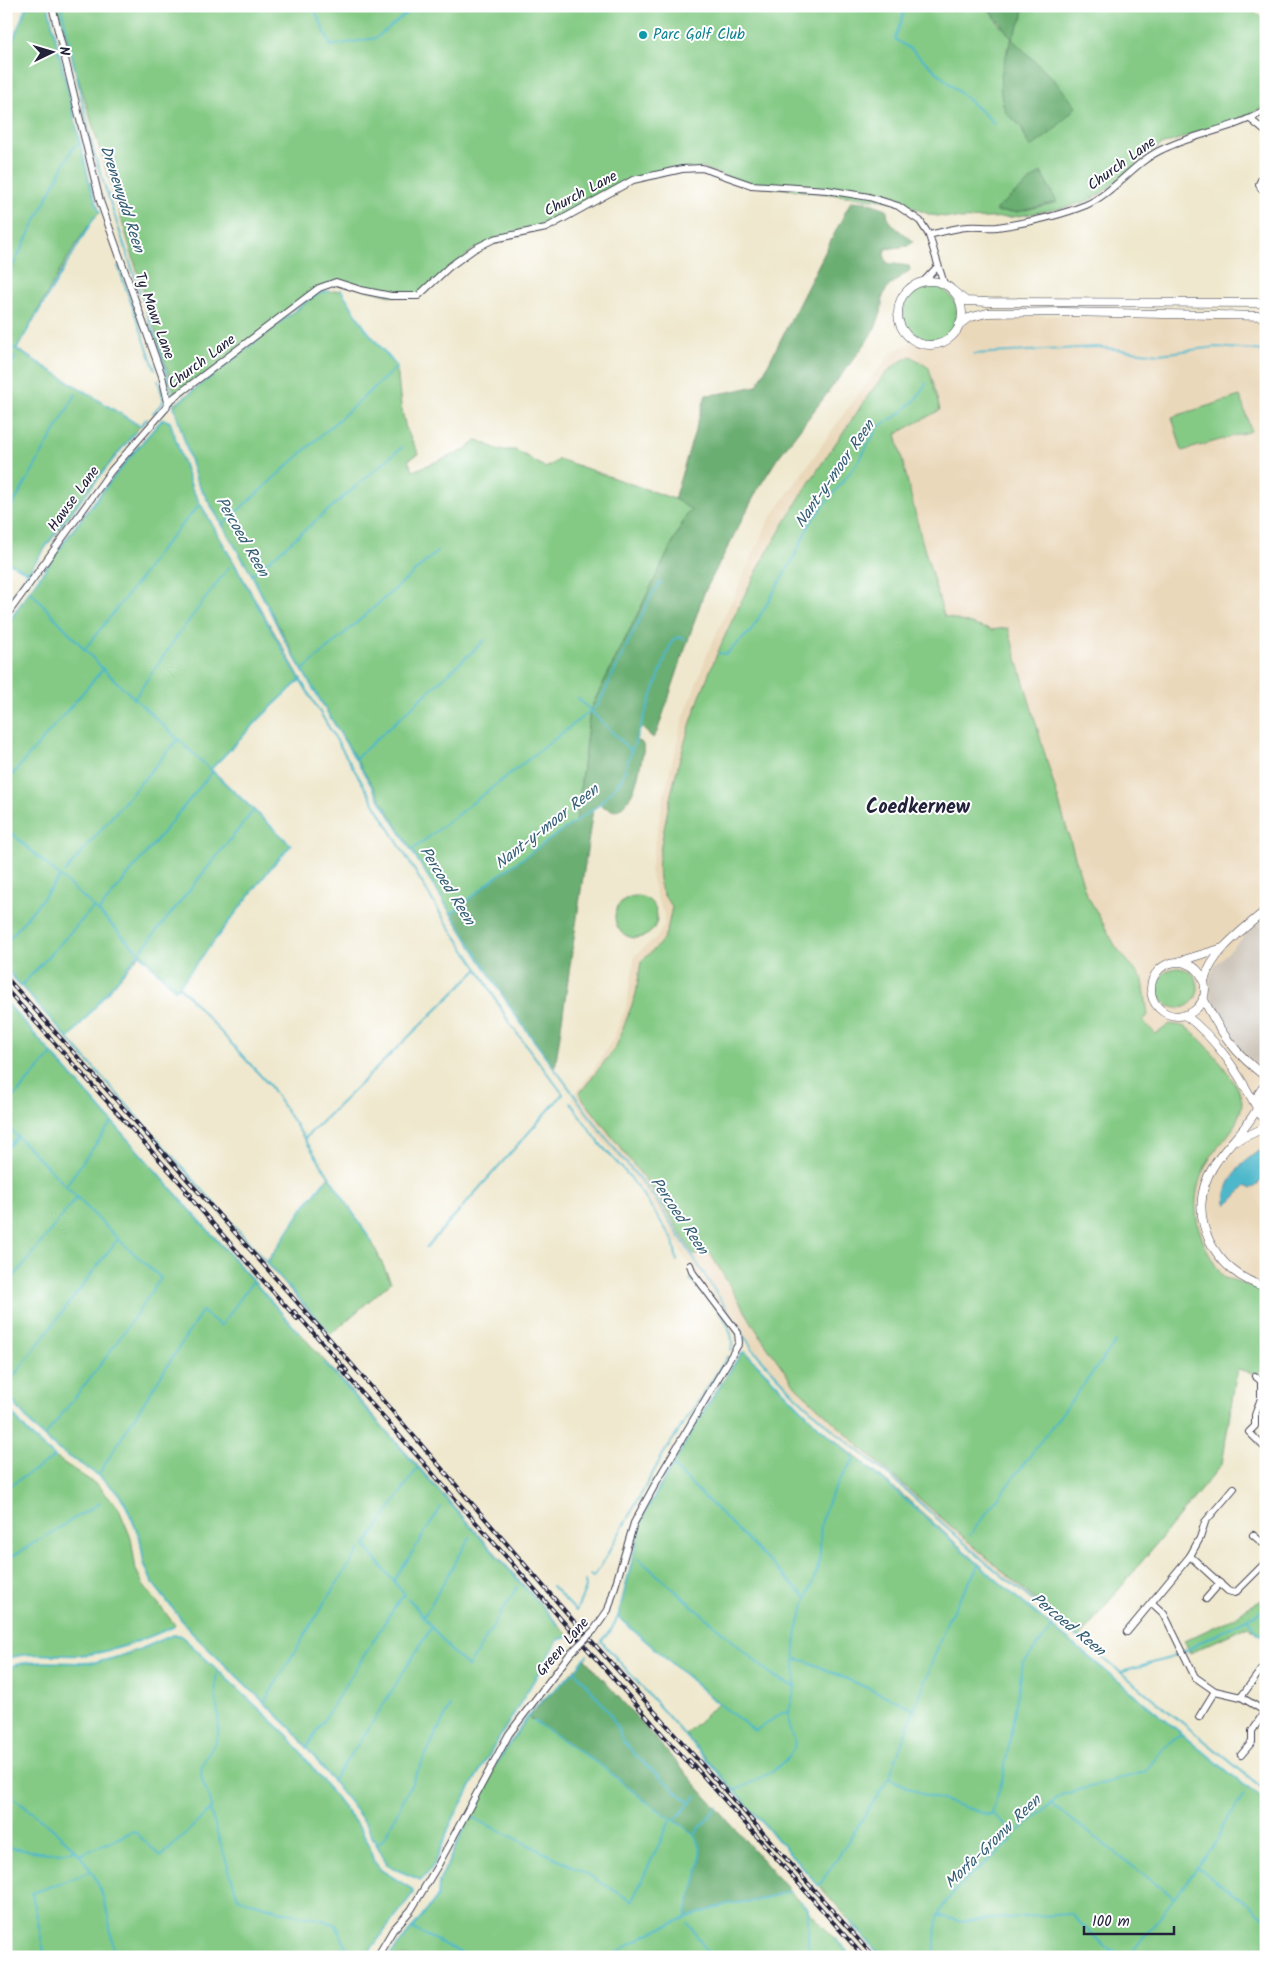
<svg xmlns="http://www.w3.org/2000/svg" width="1272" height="1963" font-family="Kalam,sans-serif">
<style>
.built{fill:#ead8ba}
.industrial{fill:#cac3b8}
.green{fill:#84ca85;stroke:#537660;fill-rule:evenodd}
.forest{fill:#6bae72;stroke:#466856}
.water{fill:#4eb8cb;stroke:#386d83}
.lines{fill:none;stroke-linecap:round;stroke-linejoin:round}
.stream{stroke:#4eb8cb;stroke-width:2}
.minor-casing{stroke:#414051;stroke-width:8}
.tertiary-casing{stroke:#414051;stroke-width:9}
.minor{stroke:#fff;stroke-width:6}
.tertiary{stroke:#fff;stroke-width:8}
.rail-casing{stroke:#22223b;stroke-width:4}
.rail{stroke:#fff;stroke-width:2;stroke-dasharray:5.5;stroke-linecap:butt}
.minor-bridge-casing{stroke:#414051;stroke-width:8;stroke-linecap:butt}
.minor-bridge{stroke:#fff;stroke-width:6}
.culture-dot{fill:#0f9aa8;stroke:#fff;stroke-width:2}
.labels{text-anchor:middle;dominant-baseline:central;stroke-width:4;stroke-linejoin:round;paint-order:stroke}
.culture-label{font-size:15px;fill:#0d838f;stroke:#fff;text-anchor:start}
.street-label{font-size:15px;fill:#22223b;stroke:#fff}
.water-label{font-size:16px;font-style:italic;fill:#345e75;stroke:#fff}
.district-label{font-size:20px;font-weight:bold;fill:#22223b;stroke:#fff}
</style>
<rect width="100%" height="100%" fill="#fff"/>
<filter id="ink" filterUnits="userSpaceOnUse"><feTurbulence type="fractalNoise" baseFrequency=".02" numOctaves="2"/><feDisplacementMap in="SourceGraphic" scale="10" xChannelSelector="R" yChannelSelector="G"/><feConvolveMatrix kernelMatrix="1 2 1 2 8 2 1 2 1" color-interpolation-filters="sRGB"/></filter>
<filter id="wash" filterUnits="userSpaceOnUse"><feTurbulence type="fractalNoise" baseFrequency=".0096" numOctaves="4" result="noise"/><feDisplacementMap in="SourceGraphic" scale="20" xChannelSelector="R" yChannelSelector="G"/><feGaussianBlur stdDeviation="1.12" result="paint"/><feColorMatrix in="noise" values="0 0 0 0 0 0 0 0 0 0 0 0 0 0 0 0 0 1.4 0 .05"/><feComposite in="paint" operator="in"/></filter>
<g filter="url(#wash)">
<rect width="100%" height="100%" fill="#efe8ce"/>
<path class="built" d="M976 315 1266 316V1368L1257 1374 1237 1369 1222 1464 1079 1638 983 1560 889 1475 834 1431 774 1373 748 1341 740 1339 686 1260 662 1216 626 1168 603 1141 572 1098 592 1072 612 1041 626 1008 635 955 659 935 664 924V914L657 899 650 871 664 795 683 719 708 652 769 520 860 391 893 351 914 341 924 344H938L948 339 959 325Z"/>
<path class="industrial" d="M1266 916V1069L1258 1066 1242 1051 1221 1026 1209 990 1210 977 1215 965Z"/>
<g class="green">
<path d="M27 6H48L91 189 100 213C85 221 29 327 17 349L140 426 96 479 28 572 6 561V57Z"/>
<path d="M56 6H945L953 11 962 6H987L1001 27 1023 11 1018 6H1249L1266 22V106L1241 119 1161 145 1102 193 1090 200 1068 207 1013 217 961 219 931 215 899 202 751 185 702 168 633 180 546 228 521 231 474 249 418 296H391L336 282 319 288 176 398ZM1012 39 1024 137 1022 128 1006 112 1007 50Z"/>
<circle cx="930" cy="313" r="27"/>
<path d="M341 290 365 328 397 367 401 406 406 429 419 454 408 460 413 471 463 451 478 440 499 450H516L546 468 559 459 677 500 693 510 688 512 590 710 576 821 496 877 451 914 302 670 252 575 197 482 174 405 319 293Z"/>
<path d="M911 356 929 368 940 410 896 434 921 537 944 616 991 630 1008 628 1085 891 1116 947 1143 980 1148 1015 1143 1021 1156 1034 1170 1024C1175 1025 1181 1025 1185 1027 1200 1034 1242 1086 1242 1102 1242 1107 1240 1113 1238 1117 1234 1132 1218 1145 1210 1158 1184 1200 1197 1241 1224 1278 1239 1280 1251 1289 1266 1292V1368L1257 1374 1237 1369 1222 1464 1079 1638 867 1453 796 1387 760 1336 710 1253 694 1255 656 1194 579 1094 616 1047 636 994 641 961C666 940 666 938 672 906 650 885 660 851 665 824 691 679 764 544 849 424 866 400 883 367 911 356Z"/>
<path d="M1240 396 1251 431 1182 451 1172 417Z"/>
<path d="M163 419 170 422 192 489 301 679 264 714 211 769 291 845 273 865 179 986 175 989 141 953 68 1039 6 969V626L73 529 132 453Z"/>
<circle cx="636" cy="917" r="21"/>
<circle cx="1178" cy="988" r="20"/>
<path d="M6 1002 569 1636 558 1640C523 1700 485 1758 453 1819 442 1840 439 1864 421 1880L397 1870 387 1864 364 1821 293 1731 191 1632 152 1582 144 1563 140 1538 125 1503 117 1492 98 1475 59 1450 36 1430 6 1393Z"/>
<path d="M329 1176 372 1242 391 1282 330 1335 266 1263 304 1207Z"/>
<path d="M745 1352 819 1427 905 1497 1016 1597 1249 1789 1266 1799V1957H882L685 1734 719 1703 618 1617 644 1514 707 1406 741 1354Z"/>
<path d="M6 1406 30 1435 55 1457 97 1485 118 1507 131 1538 136 1570 143 1584 175 1625 173 1627C142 1640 113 1653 80 1655 56 1657 29 1650 6 1659Z"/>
<path d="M1266 1598V1639L1248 1626 1190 1653 1184 1641 1237 1616 1245 1609Z"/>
<path d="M172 1635H180L288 1736 358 1826 369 1844 373 1860 381 1870 412 1889 413 1893 365 1957H6V1669C25 1658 70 1665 95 1662 121 1659 148 1646 172 1635Z"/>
<path d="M528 1717 606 1769 645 1801 695 1834 700 1849V1864L685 1918 728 1904 755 1901 790 1891 852 1957H389L438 1896 439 1882 469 1816 494 1768Z"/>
</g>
<g class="forest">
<path d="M987 6H1018L1023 11V16L1012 39 1059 85 1076 107 1052 132 1030 148C1026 142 1025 133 1021 127 1017 121 1008 117 1005 110 995 85 1003 63 1012 39Z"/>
<path d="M1041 172 1057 202 1018 212H997L996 209Z"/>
<path d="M851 201 867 202 887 209C886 224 901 231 913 241L908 246 885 249 884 255 887 263 909 266 910 270 888 287 883 296 881 313 876 326 865 344 777 459 758 489 704 593 657 732 653 738 641 727 635 740 642 743 644 748C639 769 637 801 615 811L599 805 593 809 555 1068 515 1015 451 914 496 877 576 821 590 710 688 512 692 510 674 499 706 395C725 394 740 389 757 386Z"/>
<path d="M585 1659 790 1891 755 1901 728 1904 685 1918 700 1864V1849L695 1834 645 1801 606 1769 528 1717Z"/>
</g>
<path class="water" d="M1266 1149V1177L1251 1189 1246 1186 1227 1205C1219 1186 1248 1152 1266 1149Z"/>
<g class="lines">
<g class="stream">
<path d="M48 6 91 189 100 213"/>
<path d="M61 6 94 154 164 364 172 397"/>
<path d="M313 6 331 46 376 38 416 6"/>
<path d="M906 6 895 39 912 50 993 122 994 125"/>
<path d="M6 57 27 6"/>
<path d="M118 266 155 370"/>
<path d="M6 279 72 149 80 142"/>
<path d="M6 343 140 426 147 419"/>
<path d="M17 348 95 216"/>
<path d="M974 354 1096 347 1159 354 1216 347 1266 351"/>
<path d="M6 379 15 357"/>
<path d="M173 402 197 482 252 575 286 643 380 800 515 1015 606 1138 654 1197 754 1351 797 1397 834 1431 889 1475 983 1560 1266 1791"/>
<path d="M179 402 306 302 319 293 329 291"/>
<path d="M153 413 164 401 158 380"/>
<path d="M6 517 76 394"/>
<path d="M222 525 397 367 365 328 341 290"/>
<path d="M6 561 28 572"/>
<path d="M252 575 402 447"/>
<path d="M30 591 103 669 291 845 273 865 179 986"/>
<path d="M6 605 57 530 135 432"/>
<path d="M6 626C54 555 103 486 160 422L163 419 170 422 192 489 285 654 440 913 478 969 510 1024 563 1094 426 1248"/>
<path d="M84 650 140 579 159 551 200 504"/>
<path d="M719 653 726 654 751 631 793 559 810 523 858 462 878 427 901 413 917 398 926 383"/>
<path d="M303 670 438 551"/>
<path d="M578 698 631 751"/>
<path d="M134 699 178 635 229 567"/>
<path d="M355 759 485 640"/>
<path d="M211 769 264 714 301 679"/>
<path d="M6 782 103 669"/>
<path d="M6 828 94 907 175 989 179 986 270 1086 372 1242"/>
<path d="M412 850 598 705 652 594 661 582"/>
<path d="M65 872 178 739"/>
<path d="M98 912 213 771"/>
<path d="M451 914 496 877 599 805 621 780 670 646 673 640 679 637 685 639"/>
<path d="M6 943 60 877"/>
<path d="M6 969 326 1329"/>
<path d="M21 986 94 907"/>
<path d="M6 1002 299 1333"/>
<path d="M68 1039C132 964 192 886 254 810"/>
<path d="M571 1103 600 1144 630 1177 650 1205 673 1240 677 1261"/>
<path d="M6 1106 52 1054"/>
<path d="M6 1125 118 1239 161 1278 108 1355 44 1437"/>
<path d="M305 1138 478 969"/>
<path d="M6 1149 18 1136"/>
<path d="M66 1185 112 1122"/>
<path d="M267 1263 304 1207 325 1181"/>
<path d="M690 1280C707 1294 738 1326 731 1350"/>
<path d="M6 1287 77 1197"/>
<path d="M325 1363 558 1625"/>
<path d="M7 1385 118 1239"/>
<path d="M6 1393 36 1430 59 1450 98 1475 117 1492 125 1503 140 1538 144 1563 152 1582 191 1632 294 1731 364 1821 387 1864 397 1870 421 1880C439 1864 442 1840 453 1819 485 1758 523 1700 558 1640L569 1636"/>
<path d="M6 1406 30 1435 55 1457 6 1488"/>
<path d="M861 1461 1016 1597 1249 1789 1266 1799"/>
<path d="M672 1465 805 1597"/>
<path d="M98 1475 202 1311 221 1326 253 1281"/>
<path d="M970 1535 1115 1343"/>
<path d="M639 1559 761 1666 775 1677 795 1687"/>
<path d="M6 1560 100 1503"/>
<path d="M590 1575 593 1577 601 1566 664 1453 728 1356"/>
<path d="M394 1581 441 1507"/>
<path d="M552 1586 576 1611 586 1588 585 1581"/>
<path d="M408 1598 452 1652 468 1667 517 1587"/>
<path d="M618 1617 719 1704 755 1731 782 1713 789 1712"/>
<path d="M423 1618 470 1537"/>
<path d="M1248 1620 1257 1632 1266 1639"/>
<path d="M6 1659C29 1650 56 1657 80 1655 113 1653 142 1640 173 1627"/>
<path d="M796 1659 806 1661 913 1708"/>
<path d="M6 1669C27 1656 70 1666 97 1662 114 1659 132 1652 148 1646 159 1641 168 1635 180 1635L288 1736 358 1826 369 1844 373 1860 381 1870 412 1889 413 1893 365 1957"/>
<path d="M575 1671 610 1713 623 1741 637 1757 690 1803"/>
<path d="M1122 1672 1173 1657 1266 1609"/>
<path d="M265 1701 326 1600 360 1549"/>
<path d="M534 1721 606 1769 645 1801 695 1834 700 1849V1864L685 1918"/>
<path d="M306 1748 399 1600 405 1595 365 1546 418 1467"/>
<path d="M496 1764 532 1710 575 1671 587 1655"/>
<path d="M889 1778 922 1794 989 1815 992 1813 1003 1777 1023 1664 1053 1626"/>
<path d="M332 1781 360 1742 431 1628"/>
<path d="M734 1791C753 1782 782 1770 793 1750 798 1740 790 1732 789 1721 787 1710 793 1699 795 1688 796 1674 794 1660 795 1646 797 1619 809 1595 817 1570 822 1556 819 1540 821 1525 825 1500 841 1478 855 1458L819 1427 745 1352 741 1354 707 1406 644 1514 618 1617 611 1630 601 1641 819 1886 889 1778 948 1619 979 1565"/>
<path d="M6 1792C39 1819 82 1845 99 1886 108 1905 111 1936 115 1957"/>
<path d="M1050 1803 1173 1897"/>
<path d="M210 1810 238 1898 292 1914 327 1921 336 1925 351 1957"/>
<path d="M992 1813 1003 1822 1013 1836"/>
<path d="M469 1816 576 1868 632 1901 671 1819"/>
<path d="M676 1819 697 1795"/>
<path d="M695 1834 717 1807"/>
<path d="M377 1845 385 1837 450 1706"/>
<path d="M6 1847C29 1851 53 1856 76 1850"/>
<path d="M80 1855 134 1831 161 1857 210 1810 212 1806C206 1786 194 1776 207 1755 211 1748 217 1742 218 1734 221 1713 212 1697 217 1672"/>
<path d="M1198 1868 1251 1906 1266 1919"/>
<path d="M800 1901 808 1909V1957"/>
<path d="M938 1915 960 1921 1071 1914 1105 1947 1129 1957"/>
<path d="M850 1921 882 1957"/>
<path d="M688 1923 711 1957"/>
<path d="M413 1929 469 1957"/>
<path d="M835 1938 852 1957"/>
<path d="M45 1957 32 1893 91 1872"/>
<path d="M323 1957 342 1948"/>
<path d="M389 1957 438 1896 439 1882 484 1786"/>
<path d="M609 1957 646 1935 685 1918 728 1904 755 1901 790 1891"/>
<path d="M935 1957C935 1944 934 1930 938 1918 946 1890 990 1860 1011 1842L1013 1836 1061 1795 1145 1772 1166 1745 1183 1734"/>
<path d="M1129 1957 1219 1839 1221 1829 1244 1795"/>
</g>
</g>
</g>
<g filter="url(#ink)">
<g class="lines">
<defs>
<g id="minor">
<path d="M52 6 100 201 162 376 168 402"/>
<path d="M1250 119 1266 132"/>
<path d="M1266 170 1259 184 1261 189 1266 190"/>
<path d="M929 235C942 232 954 228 967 227 977 226 987 228 997 227 1026 223 1059 216 1086 205 1115 192 1134 162 1163 149 1196 133 1232 130 1266 110"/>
<path d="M924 281 938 266"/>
<path d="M168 402 319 288 336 282 361 290 391 296H418L449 267 474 249 494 239 546 228 633 180 682 169 702 168 751 185 827 190 869 197 898 206 920 221 929 235 944 284"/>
<path d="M6 616 111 471 166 408 168 402"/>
<path d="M1255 1376 1261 1381V1398L1255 1415V1426L1249 1432 1266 1449"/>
<path d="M1253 1535 1266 1546"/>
<path d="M1190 1556 1228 1591 1235 1593 1266 1562"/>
<path d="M1206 1599 1220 1583"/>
<path d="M1152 1603 1164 1614 1195 1677 1215 1691 1241 1697 1266 1712"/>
<path d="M594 1630 608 1610 634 1523 658 1479 739 1343 738 1333 693 1273 690 1265"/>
<path d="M1127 1632 1190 1556 1200 1538 1205 1522 1234 1488"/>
<path d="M1241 1697 1266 1663"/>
<path d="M1199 1717 1215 1691"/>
<path d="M1241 1755 1252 1742V1731L1265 1711"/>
<path d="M377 1957 393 1930 411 1910 438 1865 509 1734 570 1654"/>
</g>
<g id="tertiary">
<circle cx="930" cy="313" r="32"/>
<path d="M952 290 966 301 988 302 1266 303"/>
<path d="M959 325 968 318 987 313 1063 312 1266 316"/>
<path d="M1180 961 1223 948"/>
<circle cx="1178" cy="989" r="27"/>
<path d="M1204 981C1213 950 1243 930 1266 910"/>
<path d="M1203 998C1219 1031 1236 1055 1266 1077"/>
<path d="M1185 1015C1217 1039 1237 1071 1256 1106"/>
<path d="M1266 1085C1253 1096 1253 1110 1266 1120"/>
<path d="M1257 1109C1244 1133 1225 1146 1213 1167 1183 1215 1215 1274 1266 1287"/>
<path d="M1238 1140 1266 1127"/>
</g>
</defs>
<use href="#minor" class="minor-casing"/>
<use href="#tertiary" class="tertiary-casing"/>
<use href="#minor" class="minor"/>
<use href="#tertiary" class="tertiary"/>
<defs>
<g id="rail">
<path d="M6 977 329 1338 571 1618 874 1957"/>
<path d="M6 989 191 1195"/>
<path d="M185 1192 297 1319"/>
<path d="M294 1311 347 1371"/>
<path d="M340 1368 692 1768"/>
<path d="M689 1760 864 1957"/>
</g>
</defs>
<use href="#rail" class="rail-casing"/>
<use href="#rail" class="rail"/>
<defs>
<path id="minor-bridge" d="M570 1654 594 1630"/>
</defs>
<use href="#minor-bridge" class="minor-bridge-casing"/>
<use href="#minor-bridge" class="minor-bridge"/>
</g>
</g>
<circle class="culture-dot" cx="643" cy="35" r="5"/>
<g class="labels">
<g class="culture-label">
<text x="653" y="35">Parc Golf Club</text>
</g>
<g class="street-label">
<text transform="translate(1122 164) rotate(-36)">Church Lane</text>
<text transform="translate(581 194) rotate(-28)">Church Lane</text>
<text transform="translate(154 316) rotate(70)">Ty Mawr Lane</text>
<text transform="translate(202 362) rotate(-37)">Church Lane</text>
<text transform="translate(74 499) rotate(-54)">Hawse Lane</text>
<text transform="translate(563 1647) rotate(-49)">Green Lane</text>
</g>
<g class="water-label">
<text transform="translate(122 199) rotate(72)">Drenewydd Reen</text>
<text transform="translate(835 474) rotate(-55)">Nant-y-moor Reen</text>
<text transform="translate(242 537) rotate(60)">Percoed Reen</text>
<text transform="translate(547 827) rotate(-38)">Nant-y-moor Reen</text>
<text transform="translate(447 886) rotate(58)">Percoed Reen</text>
<text transform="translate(679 1216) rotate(56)">Percoed Reen</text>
<text transform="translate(1068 1625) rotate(39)">Percoed Reen</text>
<text transform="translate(993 1842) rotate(-44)">Morfa-Gronw Reen</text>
</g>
<g class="district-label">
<text x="918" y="808">Coedkernew</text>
</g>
</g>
<rect width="1272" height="1963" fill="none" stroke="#fff" stroke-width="25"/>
<g transform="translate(52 52) rotate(85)" stroke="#ffffff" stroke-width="4" paint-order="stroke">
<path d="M0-4L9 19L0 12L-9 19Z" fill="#22223b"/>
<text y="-8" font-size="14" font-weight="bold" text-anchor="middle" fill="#22223b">N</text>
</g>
<path d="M1084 1926v8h90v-8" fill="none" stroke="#22223b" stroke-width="2.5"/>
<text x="1092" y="1926" font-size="15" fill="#22223b" stroke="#ffffff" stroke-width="4" paint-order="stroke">100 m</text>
</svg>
